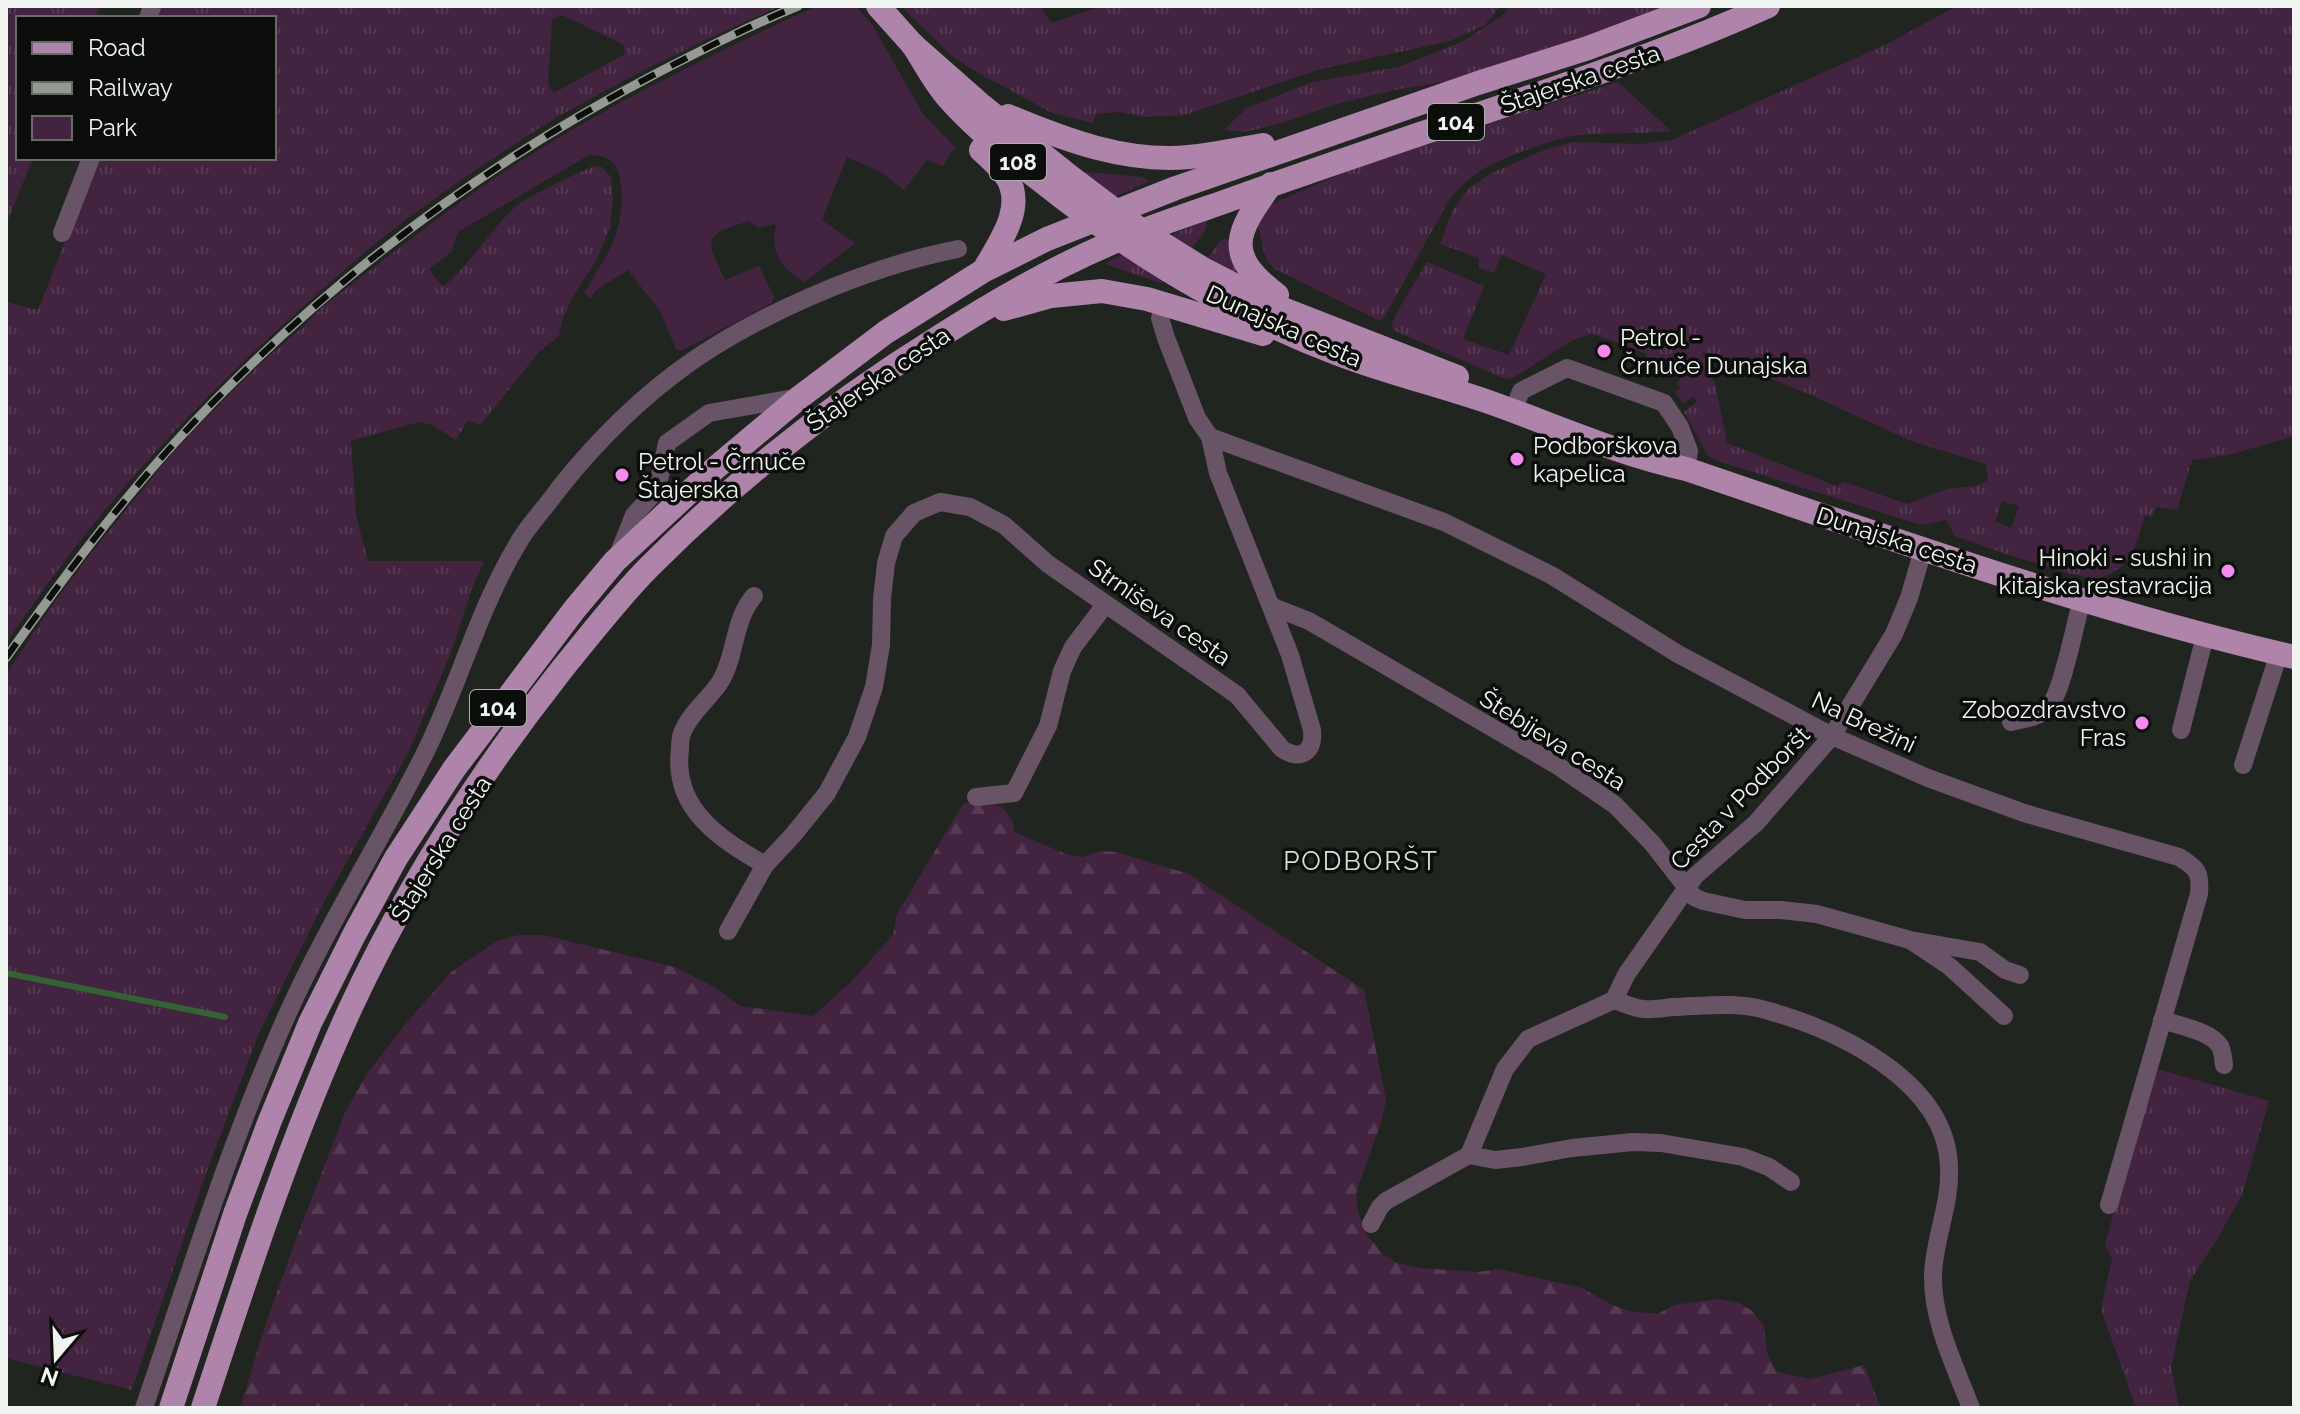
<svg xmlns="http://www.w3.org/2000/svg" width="2300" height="1414" font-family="Raleway,sans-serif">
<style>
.grass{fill:url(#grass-tufts);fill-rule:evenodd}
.forest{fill:url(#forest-firs)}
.green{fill:#432440}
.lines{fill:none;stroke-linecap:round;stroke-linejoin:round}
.stream{stroke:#346235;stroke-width:6}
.minor{stroke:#695467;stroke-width:18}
.major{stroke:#af84aa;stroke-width:24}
.rail-casing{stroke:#949994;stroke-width:9}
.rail{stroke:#0b0e0b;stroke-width:6;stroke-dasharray:18;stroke-linecap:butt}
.poi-dot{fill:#f689ed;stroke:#0b0e0b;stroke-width:3}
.labels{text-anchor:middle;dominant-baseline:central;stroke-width:7;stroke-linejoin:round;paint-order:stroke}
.shield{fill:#0b0e0b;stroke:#acb0ac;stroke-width:2}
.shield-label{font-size:22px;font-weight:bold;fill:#f1f5f1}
.street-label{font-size:24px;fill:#f1f5f1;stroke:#0b0e0b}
.poi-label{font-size:24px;fill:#f1f5f1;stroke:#0b0e0b;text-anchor:start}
.neighbourhood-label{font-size:26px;letter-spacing:2px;fill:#d8dfd8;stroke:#0b0e0b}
</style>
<defs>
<pattern id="grass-tufts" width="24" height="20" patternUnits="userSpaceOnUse" patternTransform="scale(2)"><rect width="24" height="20" fill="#432440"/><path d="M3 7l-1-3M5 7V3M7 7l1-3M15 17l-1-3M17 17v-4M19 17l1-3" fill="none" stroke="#553a53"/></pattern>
<pattern id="forest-firs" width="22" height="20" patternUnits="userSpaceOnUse" patternTransform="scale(2)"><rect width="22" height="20" fill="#432440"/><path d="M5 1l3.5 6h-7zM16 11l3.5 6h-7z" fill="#553a53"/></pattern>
</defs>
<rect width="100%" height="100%" fill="#202520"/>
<g class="grass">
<path d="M6 6H100L95 18H18V158H33L6 225Z"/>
<path d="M158 6H781C719 33 660 61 601 93 582 104 561 114 543 126 497 155 451 186 408 218 372 245 339 274 306 304 193 404 89 517 6 644V302L38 310 98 158H274V18H153ZM562 15 623 44 625 54 554 93 548 84 552 20Z"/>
<path d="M901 6H1040L1051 23 1102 6H1500L1485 25 1450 41 1321 69 1184 115 1145 117 1120 112 1096 114 1093 123 1052 113 973 70 951 55Z"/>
<path d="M1510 6H1668L1581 39 1449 81 1395 90 1336 104 1282 123 1245 132 1224 130 1247 108 1312 82 1399 67 1464 41 1502 16Z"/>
<path d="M1957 6H2294V436L2229 455 2192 460 2177 510 2156 507 2152 517 2145 515C2139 533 2136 552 2122 566 2117 570 2107 576 2100 578 2082 582 1979 544 1955 536L1946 520 1921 525 1718 461 1708 456 1684 412 1697 402 1694 396 1683 403 1675 392 1680 388 1677 383 1683 373 1663 362 1659 378 1651 374 1652 369 1645 367 1647 354 1590 333 1588 335 1573 340 1511 379 1503 378 1393 330 1392 324 1397 312 1427 262 1484 286 1463 339 1509 355 1546 274 1501 255 1494 273 1479 268V258L1440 244 1453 209 1469 188 1492 173 1544 150 1573 142 1641 144 1672 140 1885 45ZM1702 352 1809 394 1911 441 1986 464 1988 480 1976 486 1947 489 1907 504 1844 482 1836 486 1727 443 1715 384ZM2002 501 2019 506 2011 528 1995 521Z"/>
<path d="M1618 82 1671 131C1638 135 1605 131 1572 136 1550 140 1499 159 1480 171 1468 179 1458 189 1449 200L1385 316 1380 321 1273 268C1258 251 1265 238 1256 225L1267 206 1364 164Z"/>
<path d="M593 166 602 167 611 177 613 199 610 227 597 259 571 300 562 321 559 336 539 352 480 425 468 420 456 440 432 425 419 422 351 441 356 515 368 561H484L472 588 450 655 409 751 323 904 259 1033 205 1176 132 1390 6 1358V675L48 611 88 557 170 456 196 428 262 362 301 329 321 308 407 242 443 287C469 266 486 236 510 212 528 194 569 178 593 166Z"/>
<path d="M1086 172 1141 177 1149 181 1112 198 1080 173Z"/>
<path d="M1207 220 1206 229 1192 248 1171 237 1175 233Z"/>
<path d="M1226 239 1231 240 1237 268 1234 272 1208 257 1221 240Z"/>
<path d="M1122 254 1167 281 1160 283 1105 264Z"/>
<path d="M2154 1068 2269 1101 2242 1195 2216 1241 2190 1281 2171 1367 2179 1408H2136L2101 1309 2112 1259 2105 1244Z"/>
</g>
<path class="forest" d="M980 801 1002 807 1013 822 1014 832 1066 854 1083 857 1100 851 1115 852 1189 874 1364 990 1386 1100 1382 1119 1356 1193 1358 1212 1366 1234 1382 1253 1397 1263 1421 1268 1478 1272 1498 1269 1582 1288 1610 1304 1629 1311 1658 1314 1674 1305 1688 1303 1719 1299 1739 1303 1751 1310 1764 1326 1767 1353 1777 1372 1810 1379 1864 1365 1881 1408H240L264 1329 296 1239 345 1113 368 1072 408 1021 451 972 497 941 519 935H543L675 967 714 987 740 1006 813 1016 852 981 893 935 897 914 963 804Z"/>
<path class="green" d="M817 6H856L873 26 923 114 955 147 943 166 927 160 904 190 879 171 847 157 822 220 855 243 805 282C782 270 770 252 776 227L774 224 759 228 749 221C703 235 705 238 725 280L759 266 774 297 772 303 681 351 676 349 660 311 628 270 595 291 590 299 584 293C609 252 627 229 620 178 617 161 606 155 589 155L458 232 452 251 428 270 407 242C444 214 481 186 521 161 615 101 716 52 817 6Z"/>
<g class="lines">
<path class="stream" d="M6 973 225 1017"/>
<g class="minor">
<path d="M148 18 152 6"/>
<path d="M62 233 91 158"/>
<path d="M1517 401 1521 391 1567 368 1664 403 1680 427 1689 451 1686 469"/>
<path d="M1210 437 1444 522 1551 575 1678 654 1832 736 1928 778 2024 813 2179 857C2197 868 2201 872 2199 894L2109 1205"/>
<path d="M618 555 634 515 657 490 667 443 709 413 800 397"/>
<path d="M754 596C733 620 736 657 720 682 709 699 691 712 683 731 680 736 680 743 680 749 672 809 720 839 765 865"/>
<path d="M1271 606 1309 621 1558 766 1615 805 1652 843 1694 897 1703 901 1745 910H1781L1817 914 1910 940 1949 966 2004 1016"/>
<path d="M2011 722C2023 719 2037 718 2047 709 2062 697 2075 622 2082 600"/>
<path d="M2181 730 2205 636"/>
<path d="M2243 765 2279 653"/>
<path d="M976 797 1014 793 1048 726 1062 671 1073 647 1105 605"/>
<path d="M728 931 765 865 793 835 827 793 857 737 874 687 881 645 882 599 886 563 894 536 914 513 940 502 970 507 1004 525 1048 564 1237 695 1282 749C1301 761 1314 752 1312 730L1290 655 1218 473 1210 437 1197 418 1166 338 1160 318"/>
<path d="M1916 941 1980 952 2005 970 2020 975"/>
<path d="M1614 1000C1623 1003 1633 1008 1643 1009 1652 1010 1663 1008 1673 1007 1705 1006 1738 1001 1769 1011 1840 1031 1947 1082 1949 1167 1951 1204 1934 1239 1933 1275 1932 1321 1955 1366 1971 1408"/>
<path d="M2162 1020C2179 1026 2209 1030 2220 1046 2223 1052 2223 1058 2224 1065"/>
<path d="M1469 1155 1505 1069 1528 1039 1614 1000 1626 975 1695 876 1756 823 1832 736 1894 634 1909 598 1923 550"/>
<path d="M1371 1224 1380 1207 1386 1201 1469 1155 1495 1160 1522 1157 1572 1148 1633 1142 1661 1143 1743 1157 1769 1167 1791 1182"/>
<path d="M144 1408C189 1276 230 1142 287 1015 327 926 379 844 423 757 458 688 477 612 517 545 525 530 537 517 548 503 582 457 627 410 673 375 747 318 866 267 958 249"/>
</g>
<g class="major">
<path d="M878 6 913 45 980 104 1068 175 1142 231 1203 269 1275 306 1457 377"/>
<path d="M913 45C925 63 935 84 950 100 977 130 1009 156 1040 180 1130 252 1228 312 1336 353 1385 372 1436 384 1486 401 1552 424 1617 454 1686 469 1887 537 2087 609 2294 657"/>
<path d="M1008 116C1065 140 1126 163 1189 157 1214 155 1239 149 1263 145"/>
<path d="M981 150C990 158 1000 167 1007 177 1026 208 999 243 984 270"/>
<path d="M1271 184C1236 233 1223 254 1277 295"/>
<path d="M1004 309 1051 296 1102 291 1147 299 1263 334"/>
<path d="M171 1408 235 1214 269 1123 310 1023 355 933 396 858 454 769 574 610 615 561 713 470 800 397 886 332 983 271 1047 239 1176 188 1478 83 1588 48 1699 6"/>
<path d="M203 1408C247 1274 291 1138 350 1009 406 888 480 773 563 668 591 634 619 597 650 566 737 479 834 402 939 337 995 301 1054 267 1116 241 1150 227 1186 215 1221 203 1326 165 1433 130 1538 94 1616 67 1693 40 1768 6"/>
</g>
<defs>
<path id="rail" d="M6 658C61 581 117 505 182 435 319 287 482 164 661 71 706 48 751 25 798 6"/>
</defs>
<use href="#rail" class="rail-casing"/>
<use href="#rail" class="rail"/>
</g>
<g class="poi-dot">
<circle cx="1604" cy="351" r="8"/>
<circle cx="1517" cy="459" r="8"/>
<circle cx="622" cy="475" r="8"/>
<circle cx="2228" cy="571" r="8"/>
<circle cx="2142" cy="723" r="8"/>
</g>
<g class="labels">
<g class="shield">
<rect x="1428" y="104" width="56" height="36" rx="6"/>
<rect x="990" y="144" width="56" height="36" rx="6"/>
<rect x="470" y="690" width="56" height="36" rx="6"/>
</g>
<g class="shield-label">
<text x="1456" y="122">104</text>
<text x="1018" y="162">108</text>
<text x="498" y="708">104</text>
</g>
<g class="street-label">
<text transform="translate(1580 79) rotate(-19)">Štajerska cesta</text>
<text transform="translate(1284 326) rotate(24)">Dunajska cesta</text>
<text transform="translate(878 379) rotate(-34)">Štajerska cesta</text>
<text transform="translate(1897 540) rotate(18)">Dunajska cesta</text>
<text transform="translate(1160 612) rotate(35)">Strniševa cesta</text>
<text transform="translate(1864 722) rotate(25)">Na Brežini</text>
<text transform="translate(1553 740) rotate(32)">Štebijeva cesta</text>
<text transform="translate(1740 798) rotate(-46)">Cesta v Podboršt</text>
<text transform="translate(441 849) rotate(-58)">Štajerska cesta</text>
</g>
<g class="poi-label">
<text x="1620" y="337">Petrol -<tspan x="1620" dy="28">Črnuče Dunajska</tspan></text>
<text x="1533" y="445">Podborškova<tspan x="1533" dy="28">kapelica</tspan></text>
<text x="638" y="461">Petrol - Črnuče<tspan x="638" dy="28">Štajerska</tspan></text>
<text x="2212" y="557" text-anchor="end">Hinoki - sushi in<tspan x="2212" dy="28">kitajska restavracija</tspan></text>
<text x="2126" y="709" text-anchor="end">Zobozdravstvo<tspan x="2126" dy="28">Fras</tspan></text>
</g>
<g class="neighbourhood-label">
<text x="1361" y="861">PODBORŠT</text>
</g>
</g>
<rect width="2300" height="1414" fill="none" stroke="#f1f5f1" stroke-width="16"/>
<rect x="16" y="16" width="260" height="144" fill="#0b0e0b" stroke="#676a67" stroke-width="2"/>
<rect x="32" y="42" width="40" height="12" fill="#af84aa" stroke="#676a67" stroke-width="2"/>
<text x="88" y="56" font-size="24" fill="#f1f5f1">Road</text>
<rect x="32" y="82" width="40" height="12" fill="#949994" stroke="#676a67" stroke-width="2"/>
<text x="88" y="96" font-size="24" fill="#f1f5f1">Railway</text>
<rect x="32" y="116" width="40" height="24" fill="#432440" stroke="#676a67" stroke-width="2"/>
<text x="88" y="136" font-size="24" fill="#f1f5f1">Park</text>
<g transform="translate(56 1358) rotate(199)" stroke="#0b0e0b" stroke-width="6" paint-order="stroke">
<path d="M0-6L14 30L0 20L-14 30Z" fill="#f1f5f1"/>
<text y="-12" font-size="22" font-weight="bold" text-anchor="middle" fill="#f1f5f1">N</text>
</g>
</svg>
